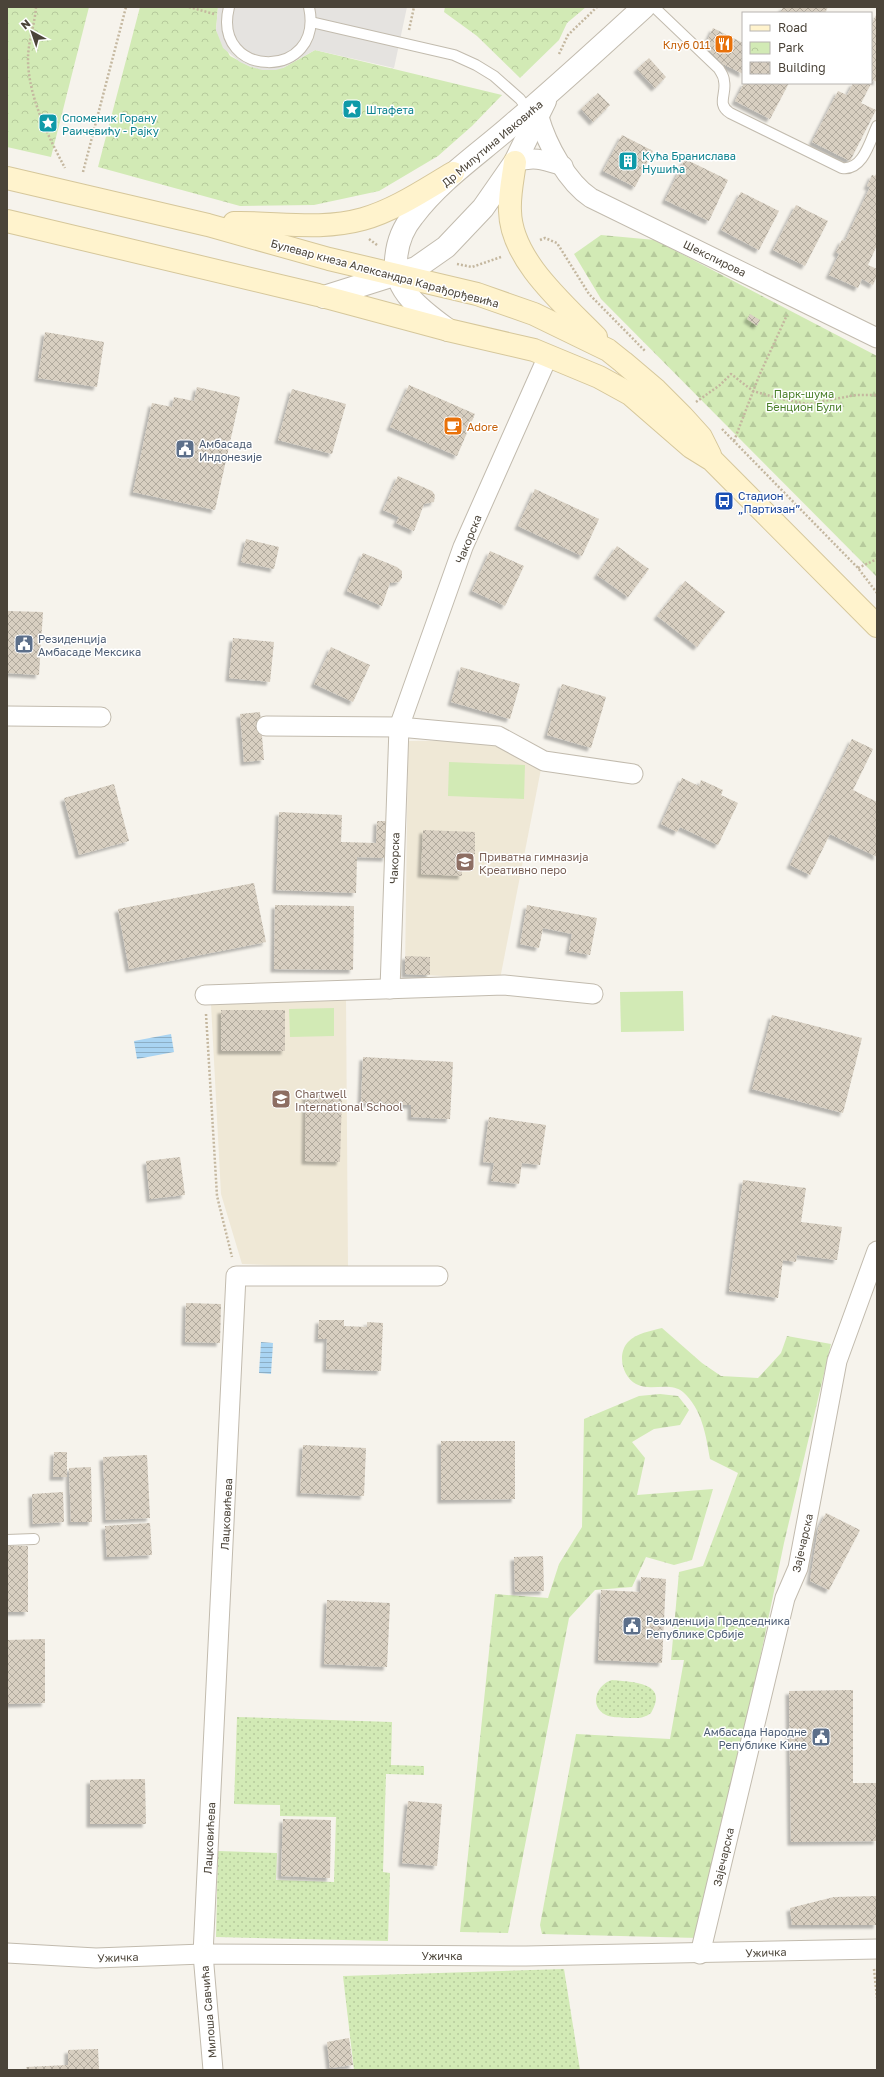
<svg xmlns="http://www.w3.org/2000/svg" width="884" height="2077" font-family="'Golos Text',sans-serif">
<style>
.education{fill:#efe8d6}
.grass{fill:url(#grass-dots)}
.forest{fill:url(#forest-firs)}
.park{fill:url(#park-crowns)}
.garden{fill:#d2eab5}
.parking{fill:#e5e3e0}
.water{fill:url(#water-rules)}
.building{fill:url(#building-cross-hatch);filter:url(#shadow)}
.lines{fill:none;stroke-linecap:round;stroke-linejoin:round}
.service-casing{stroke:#c2bbae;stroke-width:12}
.minor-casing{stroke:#c2bbae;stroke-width:21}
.tertiary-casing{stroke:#c2bbae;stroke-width:24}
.secondary-casing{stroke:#d6c79b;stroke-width:24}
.path{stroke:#c4b79f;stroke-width:2.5;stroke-dasharray:2 2;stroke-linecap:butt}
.service{stroke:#fff;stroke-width:10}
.minor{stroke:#fff;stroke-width:19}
.tertiary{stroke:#fff;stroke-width:22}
.secondary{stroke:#fff3cd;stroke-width:22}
.labels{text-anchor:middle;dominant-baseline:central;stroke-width:3;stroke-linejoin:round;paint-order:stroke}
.food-label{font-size:11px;fill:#c56008;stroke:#fff;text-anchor:end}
.culture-label{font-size:11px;fill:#0d838f;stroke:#fff;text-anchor:start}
.street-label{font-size:11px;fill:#4b4439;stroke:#fff}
.park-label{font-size:11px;fill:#4a7f2a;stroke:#fff}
.service-label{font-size:11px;fill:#4e5e75;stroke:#fff;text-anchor:start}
.transit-label{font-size:11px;fill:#164399;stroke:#fff;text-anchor:start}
.education-label{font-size:11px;fill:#785e54;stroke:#fff;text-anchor:start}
</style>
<defs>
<pattern id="grass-dots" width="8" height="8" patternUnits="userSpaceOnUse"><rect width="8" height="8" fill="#d2eab5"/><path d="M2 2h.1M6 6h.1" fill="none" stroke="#b6ca9c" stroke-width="1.8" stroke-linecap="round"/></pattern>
<pattern id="forest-firs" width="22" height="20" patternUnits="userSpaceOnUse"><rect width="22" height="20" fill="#d2eab5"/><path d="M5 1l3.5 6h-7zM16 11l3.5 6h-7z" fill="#b6ca9c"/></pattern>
<pattern id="park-crowns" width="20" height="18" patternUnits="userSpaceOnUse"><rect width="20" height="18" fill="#d2eab5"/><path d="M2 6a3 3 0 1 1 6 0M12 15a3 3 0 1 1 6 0" fill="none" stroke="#b6ca9c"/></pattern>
<pattern id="water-rules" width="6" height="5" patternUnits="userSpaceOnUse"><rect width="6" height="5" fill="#a9d4f2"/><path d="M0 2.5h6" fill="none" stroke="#8caec5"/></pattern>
<pattern id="building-cross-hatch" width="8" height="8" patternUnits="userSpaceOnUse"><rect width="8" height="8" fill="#d8cfc1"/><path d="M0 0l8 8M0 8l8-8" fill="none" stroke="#b1aa9e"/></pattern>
<filter id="shadow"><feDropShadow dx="-3.5" dy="3.5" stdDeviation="1" flood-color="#0004"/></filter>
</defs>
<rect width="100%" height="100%" fill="#f6f3ec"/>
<g class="education">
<path d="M483 740 541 769 500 979 405 974 408 741Z"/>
<path d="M346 999 348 1268 242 1264 221 1194 211 1004Z"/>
</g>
<g class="grass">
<path d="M612 1680C632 1682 670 1682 651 1713 643 1719 637 1718 627 1718 620 1717 612 1718 606 1715 588 1706 597 1684 612 1680Z"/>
<path d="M237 1717 392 1722 391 1765 424 1766V1775L386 1774 383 1872 390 1873 388 1941 216 1937 218 1851 277 1853 276 1880 334 1882 336 1817 280 1816V1805L234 1804Z"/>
<path d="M564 1969 580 2070H354L343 1976Z"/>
</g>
<g class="forest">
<path d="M601 235 655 240 877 356V577L601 299 574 254Z"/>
<path d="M662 1328 702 1363 721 1376 758 1378 781 1353 787 1336 831 1344 784 1543 739 1760 698 1938 542 1934 540 1925 576 1734 670 1739 684 1660H671L679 1572 703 1566 738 1473 710 1459C706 1435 702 1409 683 1392 670 1381 650 1392 636 1384 622 1376 617 1354 628 1342 636 1333 651 1331 662 1328Z"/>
<path d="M660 1394 678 1396 689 1410 680 1425 654 1429 632 1442 645 1458 637 1495 713 1489 692 1560 674 1565 646 1557 632 1587 595 1590 569 1618 508 1933 460 1932 495 1594 548 1598 559 1564 582 1527 584 1419 639 1396Z"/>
</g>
<g class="park">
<path d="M7 7H89L51 157 7 147Z"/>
<path d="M140 7H218L216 30 230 56 251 67 283 68 315 50 502 95 472 126 438 156 379 191 314 205 240 206 98 167Z"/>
<path d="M445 7H586L567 23 559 40 520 78 477 36 444 12Z"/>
</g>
<g class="garden">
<path d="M449 762 525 765 524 799 448 796Z"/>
<path d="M683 991 684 1031 621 1032 620 992Z"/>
<path d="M334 1008V1036L290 1037 289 1009Z"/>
</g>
<path class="parking" d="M218 7H407L394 68 315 50 283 68 276 70H262L251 67 240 62 223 48 216 30Z"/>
<g class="water">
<path d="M171 1034 174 1052 137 1059 134 1041Z"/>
<path d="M261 1342 273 1343 271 1374 259 1373Z"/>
</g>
<g class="building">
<path d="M783 7H828L825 13H780Z"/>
<path d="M877 13V82L873 80 861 103 876 110 850 161 812 142 838 91 847 95 853 83H871V25Z"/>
<path d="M713 28 743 43V74L723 64 705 46Z"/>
<path d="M649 58 666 77 655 88 637 69Z"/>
<path d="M744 83H789L770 119 735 101Z"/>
<path d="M598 93 610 105 593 122 581 109Z"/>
<path d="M622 135 653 151 635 187 603 171Z"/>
<path d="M685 159 728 180 709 221 665 200Z"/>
<path d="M877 172V245L868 265 877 269V276L873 285 862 279 858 288 829 275 839 254 836 252 842 240 845 241 870 187 867 186 872 175 875 176Z"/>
<path d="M741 192 779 211 759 250 721 230Z"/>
<path d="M796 205 828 221 805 266 773 250Z"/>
<path d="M750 314 760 320 757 326 747 319Z"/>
<path d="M45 332 104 342 97 387 38 378Z"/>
<path d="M409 385 475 414 457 456 390 427Z"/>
<path d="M197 387 240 397 215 510 133 492 152 403 172 407 174 397 194 401Z"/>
<path d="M292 389 346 404 332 454 278 440Z"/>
<path d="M398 476 432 491 435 495 434 502 424 504 414 531 396 523 399 517 383 510Z"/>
<path d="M535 489 599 519 582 556 518 526Z"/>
<path d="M246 539 279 547 274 569 241 562Z"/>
<path d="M617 546 649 569 628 597 597 575Z"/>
<path d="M490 551 524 566 505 606 472 591Z"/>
<path d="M363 553 397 567 402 571V578L399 582 390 583 382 606 347 591Z"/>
<path d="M685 581 725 612 697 647 657 616Z"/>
<path d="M7 611 43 612 39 675 7 673Z"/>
<path d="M233 638 274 642 270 682 229 678Z"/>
<path d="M331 647 370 665 353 702 314 684Z"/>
<path d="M461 667 520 684 510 719 451 702Z"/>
<path d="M562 684 606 697 591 748 547 735Z"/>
<path d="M260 712 264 760 244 762 240 714Z"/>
<path d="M852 739 873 749 853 790 877 802V857L830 834 810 875 790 865Z"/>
<path d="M682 778 699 786 701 780 723 790 721 795 738 803 718 845 680 827 677 832 661 824Z"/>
<path d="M114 784 129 841 79 855 64 798Z"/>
<path d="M279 812 342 815 341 842 376 843 377 821H387L386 858 357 857 356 893 276 890Z"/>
<path d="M423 830 475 832V854L462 853V876L421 874Z"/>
<path d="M254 883 266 942 129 969 118 909Z"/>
<path d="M275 905 354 906 353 970 274 969Z"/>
<path d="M527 905 597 918 590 955 569 951 572 934 543 928 539 948 520 944Z"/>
<path d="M405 956 430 957V975L405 974Z"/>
<rect x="221" y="1010" width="64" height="41"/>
<path d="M772 1015 862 1038 843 1113 752 1089Z"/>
<path d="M363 1057 453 1062 450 1119 411 1117V1105L361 1103Z"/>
<path d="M306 1094 342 1095 340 1162 305 1161Z"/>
<path d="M489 1117 546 1125 540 1165 522 1163 519 1184 491 1181 494 1163 483 1162Z"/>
<path d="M180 1157 185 1195 150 1199 146 1161Z"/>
<path d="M743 1180 806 1188 801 1222 842 1227 837 1260 797 1255 796 1262 783 1260 778 1298 729 1291Z"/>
<path d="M186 1303 221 1304 220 1343 185 1342Z"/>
<path d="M319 1320H344V1326L367 1327V1322L383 1323 381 1371 326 1369 327 1339H318Z"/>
<path d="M441 1441H515V1499L441 1500Z"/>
<path d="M303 1445 366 1448 364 1496 300 1493Z"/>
<path d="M54 1452H67V1477H53Z"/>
<path d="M147 1455 150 1518 106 1520 103 1457Z"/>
<path d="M91 1467 92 1522H71L69 1468Z"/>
<path d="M63 1492 64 1522 33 1524 32 1494Z"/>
<path d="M826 1513 860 1530 829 1590 810 1581 818 1529Z"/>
<path d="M150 1523 152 1555 107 1557 105 1526Z"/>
<rect x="7" y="1546" width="21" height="66"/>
<path d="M543 1556 544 1591 515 1592 514 1557Z"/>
<path d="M641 1577 666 1579 662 1663 598 1660 601 1590 640 1592Z"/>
<path d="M327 1600 390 1603 387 1667 324 1664Z"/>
<path d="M45 1639V1703L7 1704V1640Z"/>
<path d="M853 1690V1783H877V1841L791 1842 789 1691Z"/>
<path d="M145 1779 146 1824H90V1780Z"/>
<path d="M408 1801 442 1804 437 1866 402 1863Z"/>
<path d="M283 1819 331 1820 330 1878 281 1876Z"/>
<path d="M877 1896V1925H792L790 1908 834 1897Z"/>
<path d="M349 2038 353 2065 330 2068 327 2042Z"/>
<path d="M98 2049 99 2070H27L26 2067 68 2065V2050Z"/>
</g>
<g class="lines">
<defs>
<g id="service">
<path d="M229 7C211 80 325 81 309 7"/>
<path d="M654 7 719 69C721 73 724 76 724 81 727 94 716 104 730 113L842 168C863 171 870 141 877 126"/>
<path d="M311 22 454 55 476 65 494 76 520 99 529 111"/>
<path d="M7 1540 34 1539"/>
</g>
<g id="minor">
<path d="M539 117C547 145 567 182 591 198L877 338"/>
<path d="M515 162C535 156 544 160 563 166"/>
<path d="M7 716 101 717"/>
<path d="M266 726 399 727 498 736 544 761 633 774"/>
<path d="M390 989 399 727 463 547 548 356"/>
<path d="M205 995 504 985 593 994"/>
<path d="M7 1953 96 1958 203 1954 526 1956 877 1949"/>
<path d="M700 1954 785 1598 798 1568 837 1361 877 1251"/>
<path d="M213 2070 203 1954 236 1276H438"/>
</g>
<g id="tertiary">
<path d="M324 297 416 268 446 247 483 208 515 162 545 101"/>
<path d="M448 330C425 313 394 292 396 260 397 244 403 228 413 216 441 179 479 154 513 124 558 86 601 46 644 7"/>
</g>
<g id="secondary">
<path d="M515 162C513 178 509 195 510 211 511 260 564 304 596 337"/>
<path d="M7 178 208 225 329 259 477 294 534 314 608 350 623 362 656 390 682 416 701 437 710 455"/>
<path d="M7 221 318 295 448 330 534 350 599 377 630 394 691 447 712 460 877 626"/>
<path d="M234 223C277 222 320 231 363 219 395 210 424 190 453 173"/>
</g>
</defs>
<use href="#service" class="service-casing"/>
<use href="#minor" class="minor-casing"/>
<use href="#tertiary" class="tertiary-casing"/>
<use href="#secondary" class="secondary-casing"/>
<g class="path">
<path d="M36 7C35 24 28 41 28 59 28 96 48 136 65 168"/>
<path d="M189 7 214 14"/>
<path d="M409 30 414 7"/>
<path d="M559 54 568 35 597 7"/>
<path d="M83 172 126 7"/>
<path d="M369 239 377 245"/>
<path d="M540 240 545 238 557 243 589 294 645 351"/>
<path d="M457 264 472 267 501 257"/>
<path d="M696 402 720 385 731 374 753 391 781 399 808 404 856 395H877"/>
<path d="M722 429 858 568 877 593"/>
<path d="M734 441 759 376 787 315"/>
<path d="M858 568 877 559"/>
<path d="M206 1014 217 1196 232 1257"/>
<path d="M874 1969 877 1998"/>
</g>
<use href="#service" class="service"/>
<use href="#minor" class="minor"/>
<use href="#tertiary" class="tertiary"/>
<use href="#secondary" class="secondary"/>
</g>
<defs>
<symbol id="restaurant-square" viewBox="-11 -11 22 22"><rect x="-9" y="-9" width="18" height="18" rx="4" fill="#e8710a" stroke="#fff"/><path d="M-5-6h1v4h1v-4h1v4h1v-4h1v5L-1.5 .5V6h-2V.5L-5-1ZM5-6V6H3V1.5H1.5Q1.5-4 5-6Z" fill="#fff"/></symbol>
<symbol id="sight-square" viewBox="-11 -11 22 22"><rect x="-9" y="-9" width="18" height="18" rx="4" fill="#0f9aa8" stroke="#fff"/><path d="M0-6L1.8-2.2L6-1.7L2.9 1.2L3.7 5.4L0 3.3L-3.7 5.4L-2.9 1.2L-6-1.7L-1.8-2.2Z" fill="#fff"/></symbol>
<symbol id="building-square" viewBox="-11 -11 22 22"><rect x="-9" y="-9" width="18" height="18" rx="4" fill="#0f9aa8" stroke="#fff"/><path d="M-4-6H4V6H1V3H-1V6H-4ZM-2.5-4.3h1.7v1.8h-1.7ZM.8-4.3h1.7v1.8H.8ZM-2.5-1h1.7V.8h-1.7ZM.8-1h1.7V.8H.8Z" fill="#fff"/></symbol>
<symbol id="cafe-square" viewBox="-11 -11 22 22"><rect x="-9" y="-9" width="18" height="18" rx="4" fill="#e8710a" stroke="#fff"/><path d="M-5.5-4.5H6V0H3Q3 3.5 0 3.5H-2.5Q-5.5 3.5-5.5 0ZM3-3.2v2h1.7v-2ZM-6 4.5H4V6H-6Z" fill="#fff"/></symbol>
<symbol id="civic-square" viewBox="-11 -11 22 22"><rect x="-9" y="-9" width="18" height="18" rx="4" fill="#5c6f8a" stroke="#fff"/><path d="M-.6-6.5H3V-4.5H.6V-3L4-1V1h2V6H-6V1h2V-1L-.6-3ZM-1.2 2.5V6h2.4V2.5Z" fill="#fff"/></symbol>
<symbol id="bus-square" viewBox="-11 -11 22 22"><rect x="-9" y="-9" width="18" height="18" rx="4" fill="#1a4fb4" stroke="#fff"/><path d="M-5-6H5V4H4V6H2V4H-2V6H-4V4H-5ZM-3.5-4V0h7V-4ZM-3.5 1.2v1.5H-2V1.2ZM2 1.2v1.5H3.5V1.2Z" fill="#fff"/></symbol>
<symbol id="school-square" viewBox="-11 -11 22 22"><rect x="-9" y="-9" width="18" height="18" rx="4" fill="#8d6e63" stroke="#fff"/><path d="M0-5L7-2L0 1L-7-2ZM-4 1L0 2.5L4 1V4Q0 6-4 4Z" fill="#fff"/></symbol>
</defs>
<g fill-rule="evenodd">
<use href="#restaurant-square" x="713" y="33" width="22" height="22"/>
<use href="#sight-square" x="341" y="98" width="22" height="22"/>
<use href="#sight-square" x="37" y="112" width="22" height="22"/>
<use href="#building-square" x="617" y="150" width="22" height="22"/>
<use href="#cafe-square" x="442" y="415" width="22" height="22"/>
<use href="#civic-square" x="174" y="438" width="22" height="22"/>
<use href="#bus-square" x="713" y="490" width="22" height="22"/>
<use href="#civic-square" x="13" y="633" width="22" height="22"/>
<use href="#school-square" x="454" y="851" width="22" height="22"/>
<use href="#school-square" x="270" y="1088" width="22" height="22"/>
<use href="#civic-square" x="621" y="1615" width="22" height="22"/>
<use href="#civic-square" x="810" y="1726" width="22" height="22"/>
</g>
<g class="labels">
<g class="food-label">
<text x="710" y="44">Клуб 011</text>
<text x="467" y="426" text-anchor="start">Adore</text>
</g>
<g class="culture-label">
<text x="366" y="109">Штафета</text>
<text x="62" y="117">Споменик Горану<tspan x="62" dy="13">Раичевићу - Рајку</tspan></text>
<text x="642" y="155">Кућа Бранислава<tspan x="642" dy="13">Нушића</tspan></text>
</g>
<g class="street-label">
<text transform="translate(492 143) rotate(-40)">Др Милутина Ивковића</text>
<text transform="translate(715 258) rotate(26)">Шекспирова</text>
<text transform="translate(385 273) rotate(15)">Булевар кнеза Александра Карађорђевића</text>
<text transform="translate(468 539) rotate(-68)">Чакорска</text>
<text transform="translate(394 858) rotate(-88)">Чакорска</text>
<text transform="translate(226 1514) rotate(-87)">Лацковићева</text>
<text transform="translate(802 1543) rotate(-77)">Зајечарска</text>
<text transform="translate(209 1838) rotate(-87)">Лацковићева</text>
<text transform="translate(723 1857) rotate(-77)">Зајечарска</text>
<text transform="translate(766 1952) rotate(-2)">Ужичка</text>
<text x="442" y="1955">Ужичка</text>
<text transform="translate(118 1957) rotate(-2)">Ужичка</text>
<text transform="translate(208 2012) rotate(-95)">Милоша Савчића</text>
</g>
<g class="park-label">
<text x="804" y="393">Парк-шума<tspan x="804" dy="13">Бенцион Були</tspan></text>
</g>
<g class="service-label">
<text x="199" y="443">Амбасада<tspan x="199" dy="13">Индонезије</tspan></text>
<text x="38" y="638">Резиденција<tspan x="38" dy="13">Амбасаде Мексика</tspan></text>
<text x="646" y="1620">Резиденција Председника<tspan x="646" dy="13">Републике Србије</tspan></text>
<text x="807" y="1731" text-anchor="end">Амбасада Народне<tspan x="807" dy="13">Републике Кине</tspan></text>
</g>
<g class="transit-label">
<text x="738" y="495">Стадион<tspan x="738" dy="13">„Партизан”</tspan></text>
</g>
<g class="education-label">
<text x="479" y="856">Приватна гимназија<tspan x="479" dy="13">Креативно перо</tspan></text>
<text x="295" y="1093">Chartwell<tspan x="295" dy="13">International School</tspan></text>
</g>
</g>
<rect width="884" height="2077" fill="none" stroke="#4b4439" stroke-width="16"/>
<rect x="742" y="12" width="130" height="72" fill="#ffffff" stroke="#b7b4b0"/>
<rect x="750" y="25" width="20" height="6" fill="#fff3cd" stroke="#b7b4b0"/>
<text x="778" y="32" font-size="12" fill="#4b4439">Road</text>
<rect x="750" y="42" width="20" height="12" fill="url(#park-crowns)" stroke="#b7b4b0"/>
<text x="778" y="52" font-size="12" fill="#4b4439">Park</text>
<rect x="750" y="62" width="20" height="12" fill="url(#building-cross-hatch)" stroke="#b7b4b0"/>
<text x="778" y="72" font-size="12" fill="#4b4439">Building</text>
<g transform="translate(32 32) rotate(320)" stroke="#ffffff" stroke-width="3" paint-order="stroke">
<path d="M0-3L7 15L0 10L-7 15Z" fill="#4b4439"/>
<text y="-6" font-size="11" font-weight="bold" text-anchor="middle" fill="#4b4439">N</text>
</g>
</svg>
